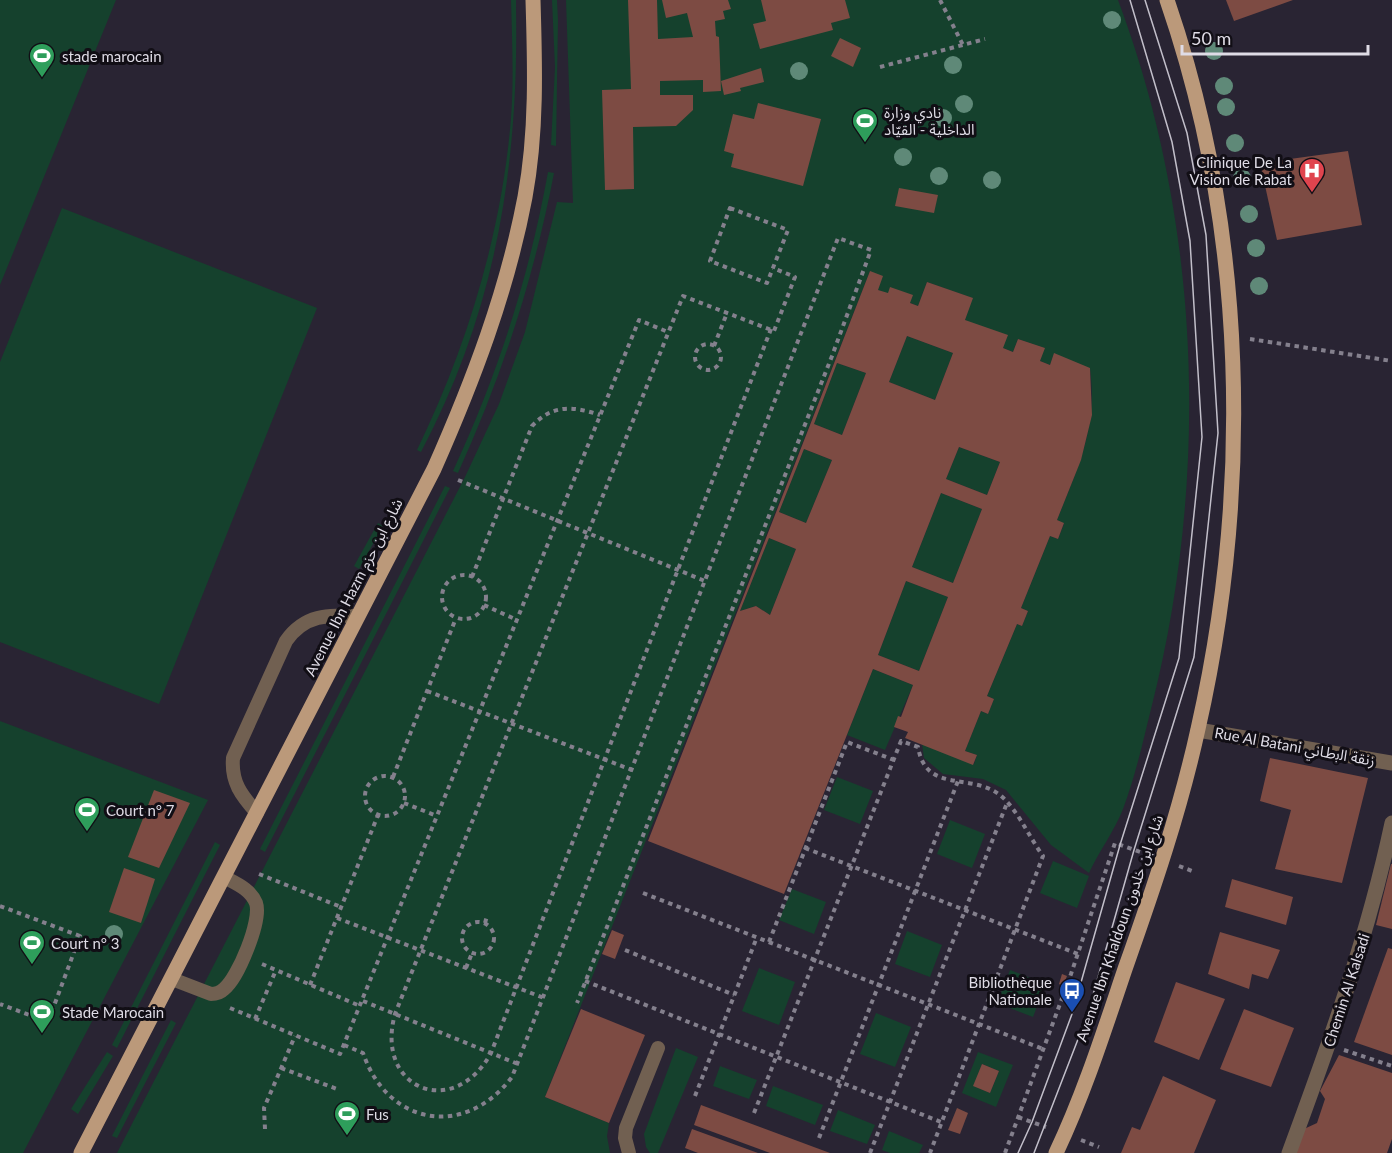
<svg xmlns="http://www.w3.org/2000/svg" width="1392" height="1153" font-family="Lato,'Noto Sans Arabic',sans-serif">
<style>
.green{fill:#15412d;fill-rule:evenodd}
.building{fill:#7d4b43;fill-rule:evenodd}
.lines{fill:none;stroke-linecap:round;stroke-linejoin:round}
.path{stroke:#84808d;stroke-width:4;stroke-dasharray:4.5 4.5;stroke-linecap:butt}
.service{stroke:#716051;stroke-width:14}
.minor{stroke:#716051;stroke-width:15}
.primary{stroke:#bb997a;stroke-width:15}
.tram{stroke:#c2bfca;stroke-width:1.5}
.tree{fill:#5f8978}
.labels{text-anchor:middle;dominant-baseline:central;stroke-width:6;stroke-linejoin:round;paint-order:stroke}
.poi-label{font-size:15px;fill:#dfdce6;stroke:#110e15;text-anchor:start}
.street-label{font-size:15px;fill:#dfdce6;stroke:#110e15}
</style>
<rect width="100%" height="100%" fill="#292433"/>
<g class="green">
<path d="M0 0H116L0 285Z"/>
<path d="M511 0H516V7C519 166 496 310 421 452L417 450C467 347 502 232 511 118 514 79 512 39 511 0Z"/>
<path d="M552 0H557L558 20 556 146 551 145 555 67Z"/>
<path d="M566 0H1118C1202 223 1210 479 1151 709 1143 742 1135 777 1123 809 1114 832 1099 851 1089 873L1051 845 1006 790 983 779 943 774 924 758 922 744 974 764 977 755 965 751 981 711 988 714 994 699 987 696 1017 624 1022 626 1028 611 1021 608 1050 536 1058 539 1064 524 1057 520C1078 467 1098 427 1090 369L1054 354 1050 365 1040 361 1044 348 1018 339 1013 352 1003 348 965 320 972 298 927 282 918 306 878 290 870 271 545 1097 609 1123 607 1136 610 1153H117L465 477 499 404 525 332 557 202 573 203Z"/>
<path d="M548 172 554 173C534 278 502 376 458 473L453 471C498 374 529 277 548 172Z"/>
<path d="M62 208 317 308 159 704 0 642V362Z"/>
<path d="M907 336 953 353 935 400 889 382Z"/>
<path d="M837 363 866 373 842 435 814 424Z"/>
<path d="M959 447 1000 462 987 495 946 479Z"/>
<path d="M804 449 832 460 806 523 779 512Z"/>
<path d="M445 486 450 488 265 852 260 849Z"/>
<path d="M941 493 982 509 953 583 912 567Z"/>
<path d="M378 523 383 526 359 569 354 566Z"/>
<path d="M769 538 796 549 770 615 756 606 740 611Z"/>
<path d="M906 581 948 597 919 671 878 655Z"/>
<path d="M873 669 913 685 885 750 847 735Z"/>
<path d="M0 721 208 800 23 1153H0Z"/>
<path d="M837 777 873 791 860 824 824 810Z"/>
<path d="M950 820 985 834 972 868 937 854Z"/>
<path d="M215 842 220 845 117 1048 112 1045Z"/>
<path d="M1053 861 1089 876 1077 908 1040 893Z"/>
<path d="M792 889 826 902 814 934 779 920Z"/>
<path d="M907 931 942 945 930 977 895 964Z"/>
<path d="M759 968 795 982 779 1025 742 1011Z"/>
<path d="M1010 970 1046 984 1033 1017 997 1003Z"/>
<path d="M876 1013 911 1027 895 1067 860 1054Z"/>
<path d="M171 1020 176 1023 117 1138 112 1136Z"/>
<path d="M676 1048 698 1057 658 1153H650L646 1147 644 1134Z"/>
<path d="M107 1052 113 1056 78 1114 71 1109Z"/>
<path d="M978 1052 1013 1065 996 1107 962 1093ZM982 1064 999 1071 990 1093 974 1086Z"/>
<path d="M720 1066 757 1080 749 1099 713 1086Z"/>
<path d="M773 1086 823 1105 815 1125 766 1106Z"/>
<path d="M838 1110 875 1125 867 1144 830 1131Z"/>
<path d="M889 1131 923 1145 919 1153H890L882 1150Z"/>
</g>
<g class="building">
<path d="M628 0H657L658 39 693 37 687 13 666 18 662 0H728L731 9 723 11 725 19 715 21 716 36 719 37 721 91 703 92V80L660 81V95H693V110L676 126 633 127 634 189 605 190 602 90 631 89Z"/>
<path d="M761 0H845L850 18 831 23 833 30 760 49 753 24 766 21Z"/>
<path d="M1226 0H1293L1234 21Z"/>
<path d="M840 38 861 48 853 67 831 56Z"/>
<path d="M761 68 764 82 740 88 741 91 724 95 721 81Z"/>
<path d="M758 103 821 119 803 186 731 167 734 154 724 151 733 114 754 119Z"/>
<path d="M1348 151 1362 225 1277 240 1260 163Z"/>
<path d="M899 188 938 195 934 213 895 206Z"/>
<path d="M870 271 883 276 878 290 888 293 890 287 913 295 910 303 918 306 927 282 973 298 965 320 1008 335 1003 348 1013 352 1018 339 1045 348 1040 361 1050 365 1054 353 1090 368 1092 415 1081 460 1057 520 1064 523 1058 539 1050 536 1021 608 1028 611 1022 626 1017 624 987 696 994 699 988 714 981 711 965 751 977 755 973 765 905 738 908 732 894 727 898 716 901 717 913 685 873 669 784 894 648 841ZM907 336 953 353 935 400 889 382ZM837 363 866 373 842 435 814 424ZM959 447 1000 462 987 495 946 479ZM804 449 832 460 806 523 779 512ZM941 493 982 509 953 583 912 567ZM769 538 796 549 770 615 756 606 740 611ZM906 581 948 597 919 671 878 655Z"/>
<path d="M1270 758 1368 778 1342 883 1275 869 1291 810 1260 801Z"/>
<path d="M154 790 190 803 159 868 128 857Z"/>
<path d="M1391 864H1392V929L1376 925Z"/>
<path d="M124 868 155 879 141 923 109 912Z"/>
<path d="M1232 879 1293 897 1286 925 1225 907Z"/>
<path d="M612 930 624 935 615 959 602 954Z"/>
<path d="M1220 932 1280 950 1268 979 1252 974 1249 989 1208 974Z"/>
<path d="M1388 948 1392 949V1055L1354 1042Z"/>
<path d="M1062 974 1067 976 1063 986 1059 984Z"/>
<path d="M1176 982 1225 999 1199 1060 1154 1042Z"/>
<path d="M581 1009 645 1035 609 1123 545 1097Z"/>
<path d="M1244 1009 1294 1028 1271 1087 1220 1069Z"/>
<path d="M1339 1055 1392 1073V1139L1387 1153H1296L1304 1129 1317 1123 1325 1099 1320 1091Z"/>
<path d="M982 1064 999 1071 990 1093 973 1086Z"/>
<path d="M1163 1076 1216 1100 1194 1153H1121L1132 1127 1140 1130Z"/>
<path d="M701 1105 830 1153H770L694 1125Z"/>
<path d="M957 1108 968 1113 960 1134 948 1130Z"/>
<path d="M692 1129 758 1153H698L685 1148Z"/>
</g>
<g class="lines">
<g class="path">
<path d="M940 0 963 45"/>
<path d="M880 67 985 39"/>
<path d="M730 208 788 230 767 283 710 261Z"/>
<path d="M771 329 491 1053C454 1121 374 1089 395 1014L683 296 774 331 795 277 773 268"/>
<path d="M1250 339 1392 361"/>
<circle cx="708" cy="357" r="13"/>
<path d="M714 346 727 313"/>
<path d="M458 480 705 581"/>
<circle cx="464" cy="597" r="22"/>
<path d="M472 577 532 426C553 404 573 406 600 415"/>
<path d="M484 605 517 620"/>
<path d="M427 691 632 770"/>
<circle cx="385" cy="796" r="20"/>
<path d="M393 777 456 618"/>
<path d="M404 803 437 816"/>
<path d="M805 848 1078 954"/>
<path d="M1179 866 1192 871"/>
<path d="M259 874 341 907"/>
<path d="M643 893 1043 1049"/>
<path d="M0 906 80 936 48 1022 0 1004"/>
<path d="M337 918 544 998"/>
<circle cx="478" cy="938" r="16"/>
<path d="M485 923 487 916"/>
<path d="M769 942 847 742 894 760"/>
<path d="M625 950 734 995"/>
<path d="M262 964 360 1006"/>
<path d="M466 968 472 953"/>
<path d="M585 981 941 1122"/>
<path d="M310 985 378 815"/>
<path d="M363 1001 518 1064"/>
<path d="M230 1008 340 1054 639 320 668 332"/>
<path d="M255 1019 276 970"/>
<path d="M344 1045 363 1053C388 1126 465 1139 512 1077L838 238 871 250 832 356 577 1003"/>
<path d="M1344 1050 1392 1066"/>
<path d="M281 1068 337 1089"/>
<path d="M695 1096 757 937"/>
<path d="M754 1113 901 741 918 747C926 794 970 772 1000 795 1018 810 1029 837 1043 856L930 1153"/>
<path d="M1018 1117 1046 1127"/>
<path d="M265 1129 264 1108 295 1036"/>
<path d="M819 1138 958 781"/>
<path d="M1081 1140 1099 1147"/>
<path d="M870 1153 1007 803"/>
<path d="M1005 1153 1071 974 1115 843 1143 853"/>
</g>
<g class="service">
<path d="M257 813C241 795 231 782 233 758L286 641C305 614 328 615 358 616"/>
<path d="M172 979 211 994C216 994 220 993 224 989 238 978 262 920 256 903 250 889 237 884 224 877"/>
<path d="M629 1153 625 1138 626 1128 658 1048"/>
</g>
<g class="minor">
<path d="M1198 730 1392 763"/>
<path d="M1289 1153C1329 1045 1368 936 1392 823"/>
</g>
<g class="primary">
<path d="M81 1153 434 469C473 381 507 292 525 197 537 132 535 65 533 0"/>
<path d="M1056 1153C1084 1094 1104 1031 1125 969 1153 890 1180 811 1198 729 1252 491 1247 232 1167 0"/>
</g>
<g class="tram">
<path d="M1018 1153 1032 1122 1072 1014 1120 845 1179 658 1202 437 1190 241 1172 142 1130 0"/>
<path d="M1034 1153 1087 1016 1134 850 1194 657 1218 433 1206 235 1187 133 1145 0"/>
</g>
</g>
<g class="tree">
<circle cx="1112" cy="20" r="9"/>
<circle cx="1214" cy="51" r="9"/>
<circle cx="953" cy="65" r="9"/>
<circle cx="799" cy="71" r="9"/>
<circle cx="1224" cy="86" r="9"/>
<circle cx="964" cy="104" r="9"/>
<circle cx="1226" cy="107" r="9"/>
<circle cx="943" cy="118" r="9"/>
<circle cx="1235" cy="143" r="9"/>
<circle cx="903" cy="157" r="9"/>
<circle cx="939" cy="176" r="9"/>
<circle cx="1242" cy="178" r="9"/>
<circle cx="992" cy="180" r="9"/>
<circle cx="1249" cy="214" r="9"/>
<circle cx="1256" cy="248" r="9"/>
<circle cx="1259" cy="286" r="9"/>
<circle cx="114" cy="934" r="9"/>
</g>
<defs>
<symbol id="stadium-pin" viewBox="-11 -11 22 30"><path d="M0 17L-7.5 6A9.5 9.5 0 1 1 7.5 6Z" fill="#2e9e5b" stroke="#110e15"/><path d="M0-5a6.5 5 0 1 0 0 10a6.5 5 0 1 0 0-10ZM-3.5-1.8h7v3.6h-7Z" fill="#fff"/></symbol>
<symbol id="hospital-pin" viewBox="-11 -11 22 30"><path d="M0 17L-7.5 6A9.5 9.5 0 1 1 7.5 6Z" fill="#e0444e" stroke="#110e15"/><path d="M-5-5h3v3.5h4V-5h3V5h-3V1.5h-4V5h-3Z" fill="#fff"/></symbol>
<symbol id="bus-pin" viewBox="-11 -11 22 30"><path d="M0 17L-7.5 6A9.5 9.5 0 1 1 7.5 6Z" fill="#1a4fb4" stroke="#110e15"/><path d="M-5-6H5V4H4V6H2V4H-2V6H-4V4H-5ZM-3.5-4V0h7V-4ZM-3.5 1.2v1.5H-2V1.2ZM2 1.2v1.5H3.5V1.2Z" fill="#fff"/></symbol>
</defs>
<g fill-rule="evenodd">
<use href="#stadium-pin" x="27" y="41" width="30" height="40"/>
<use href="#stadium-pin" x="850" y="106" width="30" height="40"/>
<use href="#hospital-pin" x="1297" y="156" width="30" height="40"/>
<use href="#stadium-pin" x="72" y="795" width="30" height="40"/>
<use href="#stadium-pin" x="17" y="928" width="30" height="40"/>
<use href="#bus-pin" x="1057" y="976" width="30" height="40"/>
<use href="#stadium-pin" x="27" y="997" width="30" height="40"/>
<use href="#stadium-pin" x="332" y="1099" width="30" height="40"/>
</g>
<g class="labels">
<g class="poi-label">
<text x="62" y="56">stade marocain</text>
<text x="884" y="112">نادي وزارة<tspan x="884" dy="17">الداخلية - القيّاد</tspan></text>
<text x="1292" y="162" text-anchor="end">Clinique De La<tspan x="1292" dy="17">Vision de Rabat</tspan></text>
<text x="106" y="810">Court n° 7</text>
<text x="51" y="943">Court n° 3</text>
<text x="1052" y="982" text-anchor="end">Bibliothèque<tspan x="1052" dy="17">Nationale</tspan></text>
<text x="62" y="1012">Stade Marocain</text>
<text x="366" y="1114">Fus</text>
</g>
<g class="street-label">
<text transform="translate(353 587) rotate(-63)">Avenue Ibn Hazm شارع ابن حزم</text>
<text transform="translate(1295 746) rotate(10)">Rue Al Batani زﻧﻘﺔ اﻟﺑطﺎﻧﻲ</text>
<text transform="translate(1119 928) rotate(-71)">Avenue Ibn Khaldoun شارع ابن خلدون</text>
<text transform="translate(1346 990) rotate(-72)">Chemin Al Kalsadi</text>
</g>
</g>
<path d="M1182 45v9h186v-9" fill="none" stroke="#dfdce6" stroke-width="3"/>
<text x="1191" y="45" font-size="18" fill="#dfdce6" stroke="#110e15" stroke-width="4.5" paint-order="stroke">50 m</text>
</svg>
